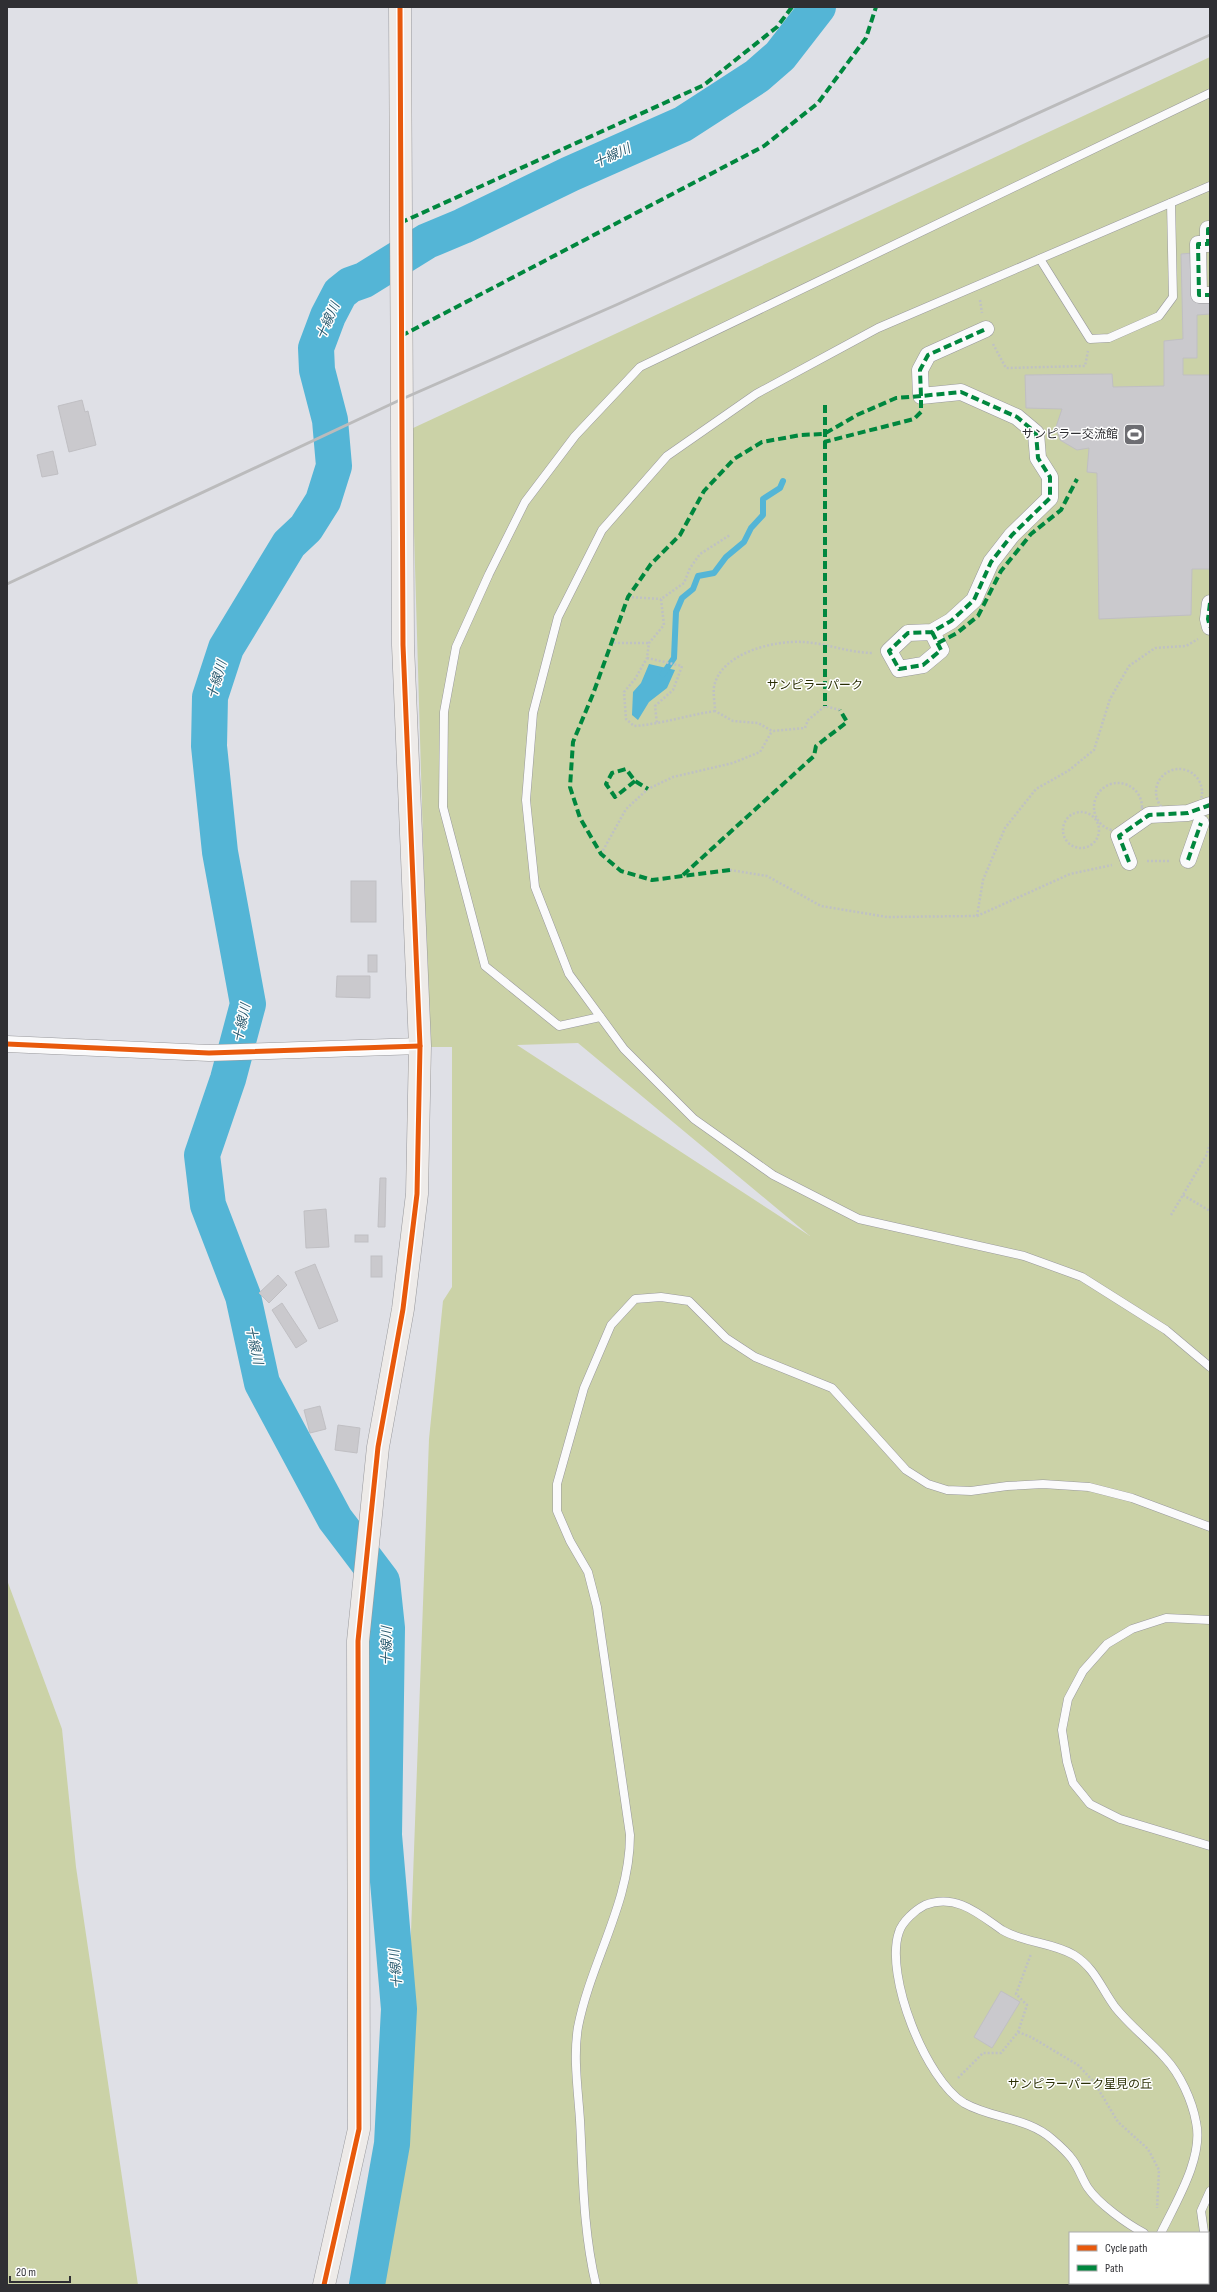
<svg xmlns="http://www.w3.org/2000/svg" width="1217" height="2292" font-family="'Sofia Sans Condensed','Noto Sans JP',sans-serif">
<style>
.green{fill:#cbd2a7;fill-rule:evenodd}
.water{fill:#54b5d6}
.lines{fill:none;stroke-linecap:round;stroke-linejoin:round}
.stream{stroke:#54b5d6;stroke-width:6}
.river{stroke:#54b5d6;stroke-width:36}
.building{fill:#cac9cd;stroke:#c0bfc3}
.lane-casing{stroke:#98989c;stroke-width:9}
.street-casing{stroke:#98989c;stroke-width:17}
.secondary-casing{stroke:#98989c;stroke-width:23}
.path{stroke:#bfc1c3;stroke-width:2.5;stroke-dasharray:2 2;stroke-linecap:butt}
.lane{stroke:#fafafb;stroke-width:8}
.street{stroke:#fafafb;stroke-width:16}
.secondary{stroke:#eeebe9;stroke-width:22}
.rail{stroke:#bbbbbc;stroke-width:3}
.quiet{stroke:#00873e;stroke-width:4;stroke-dasharray:8 4;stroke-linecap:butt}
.cycleway-casing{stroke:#fff;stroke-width:8}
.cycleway{stroke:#e8590c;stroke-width:5}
.labels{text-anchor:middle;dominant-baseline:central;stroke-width:3;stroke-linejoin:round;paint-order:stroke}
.poi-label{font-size:12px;fill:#2f2f33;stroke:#fff;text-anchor:end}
.park-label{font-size:12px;fill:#2a2f04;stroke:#fff}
.water-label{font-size:13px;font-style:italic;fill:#2c5c70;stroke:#fff}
</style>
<rect width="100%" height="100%" fill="#dfe0e6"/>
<g class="green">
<path d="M1210 57V2285H383L405 2097 429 1439 443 1301 452 1287V1047H429L411 429ZM578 1043 810 1236 517 1045ZM1070 2233H1208V2283H1070Z"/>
<path d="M7 1580 62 1729 76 1867 138 2285H7Z"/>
</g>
<path class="water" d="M649 664 675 670 667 688 649 702 638 720 632 715 633 692 641 683Z"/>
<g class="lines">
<path class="stream" d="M663 674 674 658 676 612 682 598 693 589 698 576 714 573 726 557 744 542 751 528 763 515V499L780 488 783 481"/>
<path class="river" d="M367 2285 392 2144 399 2009 384 1835 387 1628 382 1581 335 1519 262 1383 243 1296 208 1205 202 1155 228 1079 248 1004 220 852 209 746 210 697 226 648 289 544 306 528 323 501 334 466 330 420 317 370 316 348 328 316 340 293 350 285 364 280 427 241 463 226 570 174 683 124 757 76 780 56 818 7"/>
</g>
<g class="building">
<path d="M1193 253 1194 301H1210V314L1197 315V358H1183V375H1210V569H1192L1191 615 1099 619 1097 473 1087 472 1089 448 1077 450 1060 440 1056 427 1062 409 1026 408 1025 375 1112 374 1113 387 1164 386V341L1183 339 1181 254Z"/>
<path d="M82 400 85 412 88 411 96 445 69 452 58 406Z"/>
<path d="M53 451 58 474 42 477 37 455Z"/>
<rect x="351" y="881" width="25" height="41"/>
<rect x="368" y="955" width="9" height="17"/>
<path d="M337 976H370V998L336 997Z"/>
<path d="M380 1178H386L385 1227H378Z"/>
<path d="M326 1209 329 1247 306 1248 304 1211Z"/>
<rect x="355" y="1235" width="13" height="7"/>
<rect x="371" y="1256" width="11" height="21"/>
<path d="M315 1264 338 1321 319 1329 295 1272Z"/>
<path d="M278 1275 287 1285 269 1303 259 1293Z"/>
<path d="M282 1303 307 1341 296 1348 272 1310Z"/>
<path d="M320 1406 326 1429 310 1433 304 1410Z"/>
<path d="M338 1425 360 1428 357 1453 335 1450Z"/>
<path d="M1001 1991 1020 2002 992 2048 974 2037Z"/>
</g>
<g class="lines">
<defs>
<g id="lane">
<path d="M1210 186 878 328 756 394 667 456 602 530 558 617 533 713 526 800 535 887 569 974 624 1049 694 1119 773 1175 859 1219 1024 1256 1082 1277 1166 1330 1210 1367"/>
<path d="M1040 259 1090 339 1109 338 1159 316 1173 297 1171 203"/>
<path d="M600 1017 559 1026 485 966 443 807 444 712 456 647 489 574 525 502 575 436 640 367 1210 93"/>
<path d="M1210 1620 1166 1618 1132 1629 1107 1644 1083 1671 1068 1699 1062 1730 1067 1762 1073 1783 1090 1804 1120 1819 1210 1846"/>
<path d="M1204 2232 1201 2211 1210 2191"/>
<path d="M1144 2233C1127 2224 1099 2204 1088 2188 1082 2179 1079 2168 1072 2159 1067 2152 1059 2145 1052 2139 1027 2117 992 2119 964 2103 926 2080 884 1975 899 1932 902 1922 915 1910 925 1905 956 1893 979 1914 1002 1930 1024 1943 1052 1942 1074 1955 1095 1968 1101 1988 1115 2007 1130 2026 1149 2040 1165 2058 1180 2074 1192 2100 1196 2122 1204 2157 1176 2202 1161 2233"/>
<path d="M1201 2283V2285"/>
<path d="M596 2285C583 2231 583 2175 580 2120 578 2090 573 2057 578 2027 591 1961 630 1903 630 1835L597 1607 588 1572 570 1541 557 1511V1484L584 1388 611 1325 635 1299 661 1297 689 1301 726 1338 755 1357 832 1388 906 1470 928 1484 947 1490 971 1491 1007 1486 1043 1484 1089 1487 1132 1498 1210 1527"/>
<path d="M1149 2285V2283"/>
</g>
<g id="street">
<path d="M1210 229H1208V244H1198L1199 295H1210"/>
<path d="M1210 603 1208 619 1210 627"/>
<path d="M932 632 941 650 923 665 899 669 889 651 908 633 932 632 951 621 974 600 991 562 1012 535 1050 498V477L1038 458 1036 433 1017 417 961 392 921 396 920 370 928 355 986 329"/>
<path d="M1188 860 1201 823"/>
<path d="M1129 862 1119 836 1149 815 1188 813 1210 805"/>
<path d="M7 1044 209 1053 420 1046"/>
</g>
<path id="secondary" d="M324 2285 359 2129 358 1641 378 1447 403 1309 417 1194 420 1046 403 645 400 7"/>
</defs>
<use href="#lane" class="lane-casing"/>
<use href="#street" class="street-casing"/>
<use href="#secondary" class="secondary-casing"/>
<g class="path">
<path d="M980 300 982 313"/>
<path d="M993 344 1006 368 1085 366 1088 351"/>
<path d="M628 597 661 599"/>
<path d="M610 643H649"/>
<path d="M647 658 682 666 673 690 655 706 657 724"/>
<path d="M840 710 825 706 808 720 805 728 772 731 758 723 733 721 715 711C715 704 713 694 714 687 720 653 775 640 803 642 826 643 849 653 873 653"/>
<path d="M715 711C688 715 662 724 634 726L626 719 624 692 635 679 647 658 649 643 664 625 661 599 684 583 690 568 700 554 730 535"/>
<circle cx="1179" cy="792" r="23"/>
<circle cx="1118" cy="807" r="24"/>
<circle cx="1081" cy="830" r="18"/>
<path d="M601 854 626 809 648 789 673 777 733 763 760 752 772 731"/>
<path d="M1147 861H1170"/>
<path d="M730 870 767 876 821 906 887 917 977 916 1070 874 1112 865"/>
<path d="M977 916 983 880 1005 828 1036 789 1068 771 1094 750 1110 699 1129 666 1155 648 1186 646 1198 639"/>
<path d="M1183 1195 1210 1211"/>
<path d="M1171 1215 1206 1156 1210 1144"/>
<path d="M1018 2032 1031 2037 1078 2065 1094 2082 1118 2122 1148 2149 1159 2170 1157 2208"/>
<path d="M958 2078 983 2053H1001L1018 2032 1027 2005 1016 1994 1031 1954"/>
</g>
<use href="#lane" class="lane"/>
<use href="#street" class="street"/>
<use href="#secondary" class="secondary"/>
<path class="rail" d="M7 584 402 399 616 305 1210 35"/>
<g class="quiet">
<path d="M400 223 704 85 777 27 792 7"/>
<path d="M1210 229H1208V244H1198L1199 295H1210"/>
<path d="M401 336 764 146 818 103 866 38 876 7"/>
<path d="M825 405V706"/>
<path d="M1210 603 1208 619 1210 627"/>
<path d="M932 632 941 650 923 665 899 669 889 651 908 633 932 632 951 621 974 600 991 562 1012 535 1050 498V477L1038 458 1036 433 1017 417 961 392 921 396 920 370 928 355 986 329"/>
<path d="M938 643 957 633 978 616 1001 571 1031 534 1061 510 1077 479"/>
<path d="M635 781 615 797 606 784 612 773 626 769 635 781 648 789"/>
<path d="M1188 860 1201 823"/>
<path d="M1129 862 1119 836 1149 815 1188 813 1210 805"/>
<path d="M730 870 652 880 621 871 601 854 580 818 570 787 573 742 593 694 628 597 651 564 680 535 704 491 734 459 762 442 801 435 824 434 857 415 896 398 921 396V412L914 419 824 442"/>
<path d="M683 875 814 756 816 746 847 722 840 710"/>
</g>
<defs>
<g id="cycleway">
<path d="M7 1044 209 1053 420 1046"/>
<path d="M324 2285 359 2129 358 1641 378 1447 403 1309 417 1194 420 1046 403 645 400 7"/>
</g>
</defs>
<use href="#cycleway" class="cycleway-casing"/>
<use href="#cycleway" class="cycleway"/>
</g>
<defs>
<symbol id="stadium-square" viewBox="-11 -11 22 22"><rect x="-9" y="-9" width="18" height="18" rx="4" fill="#6d6d72" stroke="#fff"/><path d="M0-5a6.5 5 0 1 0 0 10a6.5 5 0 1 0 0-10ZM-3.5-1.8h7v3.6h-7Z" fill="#fff"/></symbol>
</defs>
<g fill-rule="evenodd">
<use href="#stadium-square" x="1122" y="422" width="25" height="25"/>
</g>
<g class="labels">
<g class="poi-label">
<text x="1118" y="434">サンピラー交流館</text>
</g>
<g class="park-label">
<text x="815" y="685">サンピラーパーク</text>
<text x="1080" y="2084">サンピラーパーク星見の丘</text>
</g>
<g class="water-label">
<text transform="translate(612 156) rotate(-25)">十線川</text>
<text transform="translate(328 321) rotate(-66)">十線川</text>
<text transform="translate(217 680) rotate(-74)">十線川</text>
<text transform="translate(242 1023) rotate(-78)">十線川</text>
<text transform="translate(254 1345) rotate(78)">十線川</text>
<text transform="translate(387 1646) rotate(-90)">十線川</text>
<text transform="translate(396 1969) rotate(-95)">十線川</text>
</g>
</g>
<rect width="1217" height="2292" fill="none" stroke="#2f2f33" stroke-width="16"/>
<rect x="1069" y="2232" width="140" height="52" fill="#ffffff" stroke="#acacad"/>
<rect x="1077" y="2245" width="20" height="6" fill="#e8590c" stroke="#acacad"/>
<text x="1105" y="2252" font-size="12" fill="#2f2f33">Cycle path</text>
<rect x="1077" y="2265" width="20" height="6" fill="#00873e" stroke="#acacad"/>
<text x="1105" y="2272" font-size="12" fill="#2f2f33">Path</text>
<path d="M10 2276v6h60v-6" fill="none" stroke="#2f2f33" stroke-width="2"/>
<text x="16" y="2276" font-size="12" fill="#2f2f33" stroke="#ffffff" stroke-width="3" paint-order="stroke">20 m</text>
</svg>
